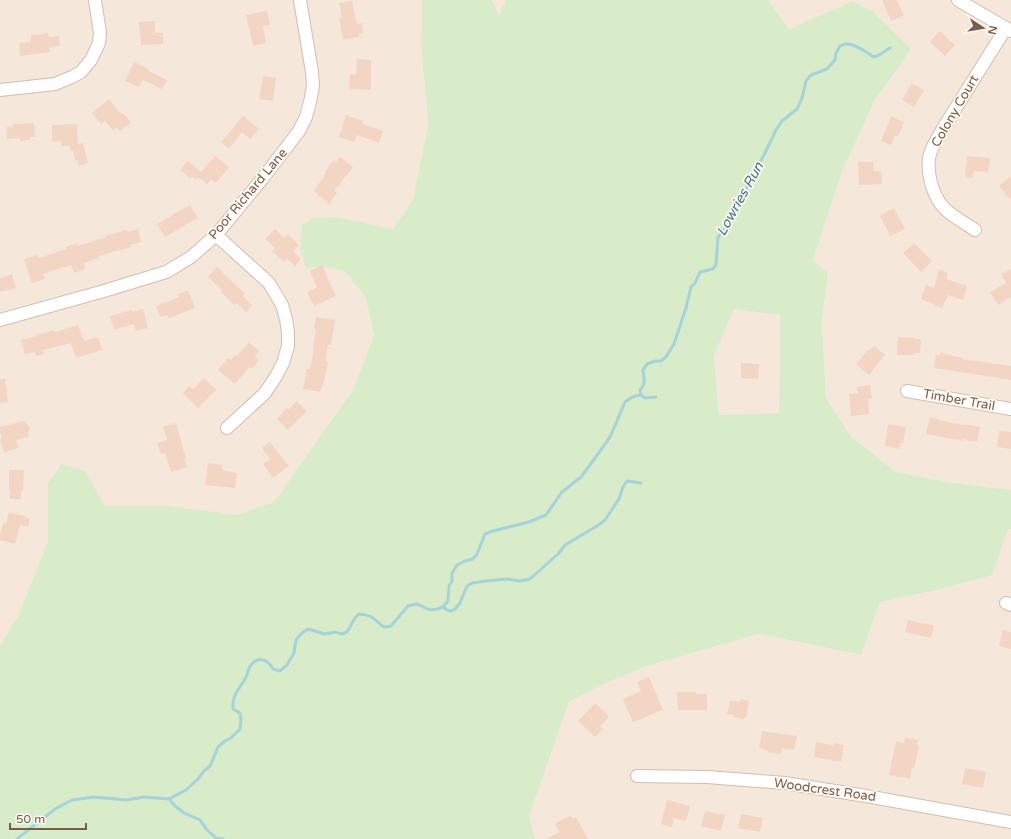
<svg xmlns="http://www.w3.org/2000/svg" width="1011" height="839" font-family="'Varela Round',sans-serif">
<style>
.residential{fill:#f5e8da}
.green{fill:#d8ecc9;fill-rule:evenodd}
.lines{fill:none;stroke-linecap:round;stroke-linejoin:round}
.stream{stroke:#a5d3da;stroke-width:3}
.building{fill:#f3d5c3}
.street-casing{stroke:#d1beb0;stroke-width:14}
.street{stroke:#fff;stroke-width:12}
.labels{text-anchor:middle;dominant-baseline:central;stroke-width:3.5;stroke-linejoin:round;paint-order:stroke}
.street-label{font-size:13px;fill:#7a5c4d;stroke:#fffaf3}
.water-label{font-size:14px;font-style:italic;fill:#437c86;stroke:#fffaf3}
</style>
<rect width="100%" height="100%" fill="#fdf6ec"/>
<g class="residential">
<path d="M0 0H422L421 44 428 125 413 199 393 229 339 217 306 268 326 267 345 272 365 296 374 335 353 391 274 502 237 516 169 506 104 507 86 471 48 483V541L18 616 2 643 0 644Z"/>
<path d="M492 0H506L499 14Z"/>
<path d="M768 0H1011V490L947 482 894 471 851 436 826 398 822 321 828 273 813 261 842 172 875 100 911 49 853 1 789 29Z"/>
<path d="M734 309 780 315 779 413 719 415 714 356Z"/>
<path d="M1008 528 1011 529V839H535L529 817 569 702 599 686 647 666 759 634 861 655 880 602 933 591Z"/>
</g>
<path class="green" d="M422 0H492L499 14 506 0H768L789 29 853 1 873 12 911 49 875 100 842 172 813 261 828 273 822 321 826 398 851 436 894 471 947 482 1011 490V529H1008L992 575 933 591 880 602 861 655 759 634 647 666 599 686 569 702 529 817 535 839H0V644L2 643 18 616 48 541V483L62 464 86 471 104 506H169L237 515 274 502 353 390 374 335 365 296 345 272 326 267 306 268 300 249 302 225 314 218 339 217 393 229 413 199 428 125 421 44ZM734 309 780 315 779 413 719 415 714 356Z"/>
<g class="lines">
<g class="stream">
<path d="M641 395 640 390C646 384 644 378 643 370L647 364 655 361H661L666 357 674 344 686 308 691 287 695 283 700 272 713 269 716 264 718 237 732 220 754 172 764 155 776 130 782 121 797 109 802 98 806 81 811 75 827 69 835 60 836 53 840 46C842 45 844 44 846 44 856 44 866 52 874 57L879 55 890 48"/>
<path d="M641 395 645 398 656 397"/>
<path d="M443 607 447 610 451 611 455 609 460 603 467 586 472 583 486 581 507 579 520 581 530 579 558 554 565 545 597 526 605 520 619 499 623 487 627 481 641 483"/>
<path d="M169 799 175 806 184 813 200 820 207 830 216 838 223 839"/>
<path d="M17 839 55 809 72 800 94 797 127 800 144 797 169 799 186 790 198 779 204 771 210 766 218 747 225 741 231 738 240 729 241 720 240 713 233 709C232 693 240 689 246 677 248 673 248 668 251 665 259 655 268 660 273 669L280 671 287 665 294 653 296 640 302 633 308 629 325 634 335 632 342 634 347 632 355 618 359 614C374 615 374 620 384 627L391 626 408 606 417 604 430 610 437 609 443 607 448 601 449 586 452 581V573L457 565 465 561 473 559 477 554 485 534 493 531 529 522 546 515 562 492 581 477 598 454 610 437 625 402 632 397 641 395"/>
</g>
</g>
<g class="building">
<path d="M882 0H897L904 15 891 21Z"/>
<path d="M352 1 357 24 362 23 363 33 358 34 359 37 343 40 339 18H342L339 3Z"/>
<path d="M267 11 270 25 263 26 266 43 253 46 246 15Z"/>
<path d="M155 21V33H163V44L141 45 139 22Z"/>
<path d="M939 31 955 45 945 56 930 42Z"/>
<path d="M48 33 49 37 59 36 60 46 49 48 50 52 20 56 19 43 31 42V36Z"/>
<path d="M357 59 371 60V90L349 89 350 74H356Z"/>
<path d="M134 62 149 69 148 71 167 80 162 89 143 80 139 87 125 81Z"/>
<path d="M263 76 276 78 273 101 259 99Z"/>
<path d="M912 83 924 90 914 107 902 100Z"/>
<path d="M109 99 121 114 123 113 131 123 120 131 117 127 113 130 105 121 101 124 92 113Z"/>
<path d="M346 115 363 121 362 124 383 131 379 143 357 135 354 142 339 137Z"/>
<path d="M243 116 259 129 250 139 242 132 229 149 221 142Z"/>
<path d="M891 116 904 122 898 137 895 135 891 145 881 141Z"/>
<path d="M34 123 35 137H30V140L20 141V138L7 139V127H13V124Z"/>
<path d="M77 124 78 144 83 143 88 163 79 166 78 160H75L73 150 70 151V146H61V141L52 142V125Z"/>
<path d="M215 156 229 167 216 183 211 179 207 184 198 177 196 180 192 176 190 178 180 170 188 161 201 172Z"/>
<path d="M967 156 990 158 988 172 974 171 973 178 965 177Z"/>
<path d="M340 157 353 167 334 191 337 193 329 204 314 191 323 178 326 173 325 172 334 160 336 162Z"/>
<path d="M858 162H873L874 171H881L882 184 859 185Z"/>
<path d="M1011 176V200L999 186Z"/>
<path d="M190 205 198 218 165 237 157 224Z"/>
<path d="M894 208 905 229 890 236 880 215Z"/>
<path d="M138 229 141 242 130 245 131 247 98 256 99 258 84 263 85 269 74 273 71 265 43 274 45 279 32 283 24 259 38 255 39 258 66 249V247L77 243 78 246 106 237 105 236 127 230V232Z"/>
<path d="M275 229 284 238 288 234 299 245 293 251 301 259 295 266 287 259 284 262 272 251 275 248 265 239Z"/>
<path d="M914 243 932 261 921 272 903 253Z"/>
<path d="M322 265 336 296 314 306 307 292 317 287 310 271Z"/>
<path d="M217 267 245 294 242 296 252 305 246 312 237 303 234 305 221 292 222 290 208 277Z"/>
<path d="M1011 269V297L998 305 990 292 1006 283 1001 274Z"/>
<path d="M939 270 948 273 946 279 967 286 963 300 948 295 942 308 921 299 926 285 934 288Z"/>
<path d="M12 274 16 288 0 292V278Z"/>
<path d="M188 290 195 308 169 318 167 315 160 317 156 306 179 297 178 294Z"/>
<path d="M143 309 148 328 136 331 134 324 114 330 110 316 131 310 132 312Z"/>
<path d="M316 317 335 320 331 345H328L325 362H328L323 386 322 385 320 392 303 389 307 369H310L314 348H313L316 329H314Z"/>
<path d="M78 325 84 341 98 337 102 350 76 358 71 343 43 350 44 354 36 356 35 352 25 354 21 340 36 336V335L54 330 55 332Z"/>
<path d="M898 337 915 338V339H921L920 353H914V355H897Z"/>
<path d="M249 342 259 351 255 357 259 360 252 369 249 367 235 384 218 370 228 358 231 360 235 355 237 356Z"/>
<path d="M874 346 885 355 869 375 856 364 868 350 870 351Z"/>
<path d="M940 353 963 358 962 359 1011 366V380L934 368 936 355 940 356Z"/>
<path d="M741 363 759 364 758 379 741 378Z"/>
<path d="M5 378 8 402 0 403V379Z"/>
<path d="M204 378 216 390 198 408 183 393 189 386 193 389Z"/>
<path d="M870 385 872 398 868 399 869 414 851 416 849 394 858 393 857 387Z"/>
<path d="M296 401 307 411 288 430 277 419 287 408 288 410Z"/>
<path d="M930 417 938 419V420L963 425V424L980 427 977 442 963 439V441L926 434Z"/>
<path d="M24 421 30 427 28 433 29 437 16 440 18 448 4 453 0 440 2 438 0 432V427Z"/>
<path d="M176 423 186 459H184L187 467 171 472 165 453 161 454 157 443 167 440 163 427Z"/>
<path d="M888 424 906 427 903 443H900L899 449 885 446Z"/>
<path d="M999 431 1011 432V449L997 447Z"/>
<path d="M270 442 289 466 273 478 263 464 270 459 262 448Z"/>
<path d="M208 463 222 465V470L237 473 235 488 205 485Z"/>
<path d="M9 470H24L23 491H21V499H10V490H9Z"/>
<path d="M9 512 24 516V517L30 519 28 527 20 525 15 544 0 540V534L3 523 6 524Z"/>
<path d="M908 620 934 626 931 638 905 632Z"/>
<path d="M1003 630 1011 632V649L999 646Z"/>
<path d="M649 677 663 710 633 722 623 699 641 691 637 682Z"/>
<path d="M677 692H696V694H707V710H678Z"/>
<path d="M740 699 749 701 746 718 744 717V719L733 717 734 715 727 714 730 700 740 702Z"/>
<path d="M595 703 609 717 600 726 603 729 595 737 578 721Z"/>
<path d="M762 731 797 736 794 750 782 748 781 754 768 752V750L759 748Z"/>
<path d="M905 737 918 740 917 745 919 746 914 769 912 768 910 779 889 775 896 741 904 743Z"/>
<path d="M816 742 833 745 834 743 844 745 841 762 814 757Z"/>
<path d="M965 768 986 772 983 788 962 784Z"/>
<path d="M667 800 690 806 686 821 674 818 672 827 661 824Z"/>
<path d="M705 811 725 815 721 831 701 826Z"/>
<path d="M741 814 763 818 760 832 738 828Z"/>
<path d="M571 815 572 818 576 817 588 839H546L559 832 555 824Z"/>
</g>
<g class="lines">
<defs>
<g id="street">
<path d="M958 0 1011 31"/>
<path d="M0 90 55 84 72 77 81 72 91 60 99 43 100 33 95 0"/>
<path d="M975 230C965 223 953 217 944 208 933 196 927 175 929 158 931 148 937 139 942 130L1006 28"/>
<path d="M216 235 269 283 282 305 286 319 288 332V346L283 363 275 378 265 393 227 428"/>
<path d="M0 320 104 291 166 272 178 265 191 257 216 235 263 178 299 131 306 117 310 102 313 86 312 72 300 0"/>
<path d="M907 391 1011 409"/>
<path d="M1006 603 1011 605"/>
<path d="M637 776 707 777 785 783 866 796 1011 822"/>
</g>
</defs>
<use href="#street" class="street-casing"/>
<use href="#street" class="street"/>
</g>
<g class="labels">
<g class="street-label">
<text transform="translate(955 111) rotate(-60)">Colony Court</text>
<text transform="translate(248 194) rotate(-50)">Poor Richard Lane</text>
<text transform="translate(959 400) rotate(10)">Timber Trail</text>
<text transform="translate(825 790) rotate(8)">Woodcrest Road</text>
</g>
<g class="water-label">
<text transform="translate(740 199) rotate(-61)">Lowries Run</text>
</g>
</g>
<g transform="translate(983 28) rotate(102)" stroke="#fffaf3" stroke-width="3" paint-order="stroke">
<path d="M0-3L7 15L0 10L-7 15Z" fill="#7a5c4d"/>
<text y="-6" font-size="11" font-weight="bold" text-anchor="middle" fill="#7a5c4d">N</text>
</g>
<path d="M10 823v6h76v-6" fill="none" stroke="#7a5c4d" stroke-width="2"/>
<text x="16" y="823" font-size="12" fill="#7a5c4d" stroke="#fffaf3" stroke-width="3" paint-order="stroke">50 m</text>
</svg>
